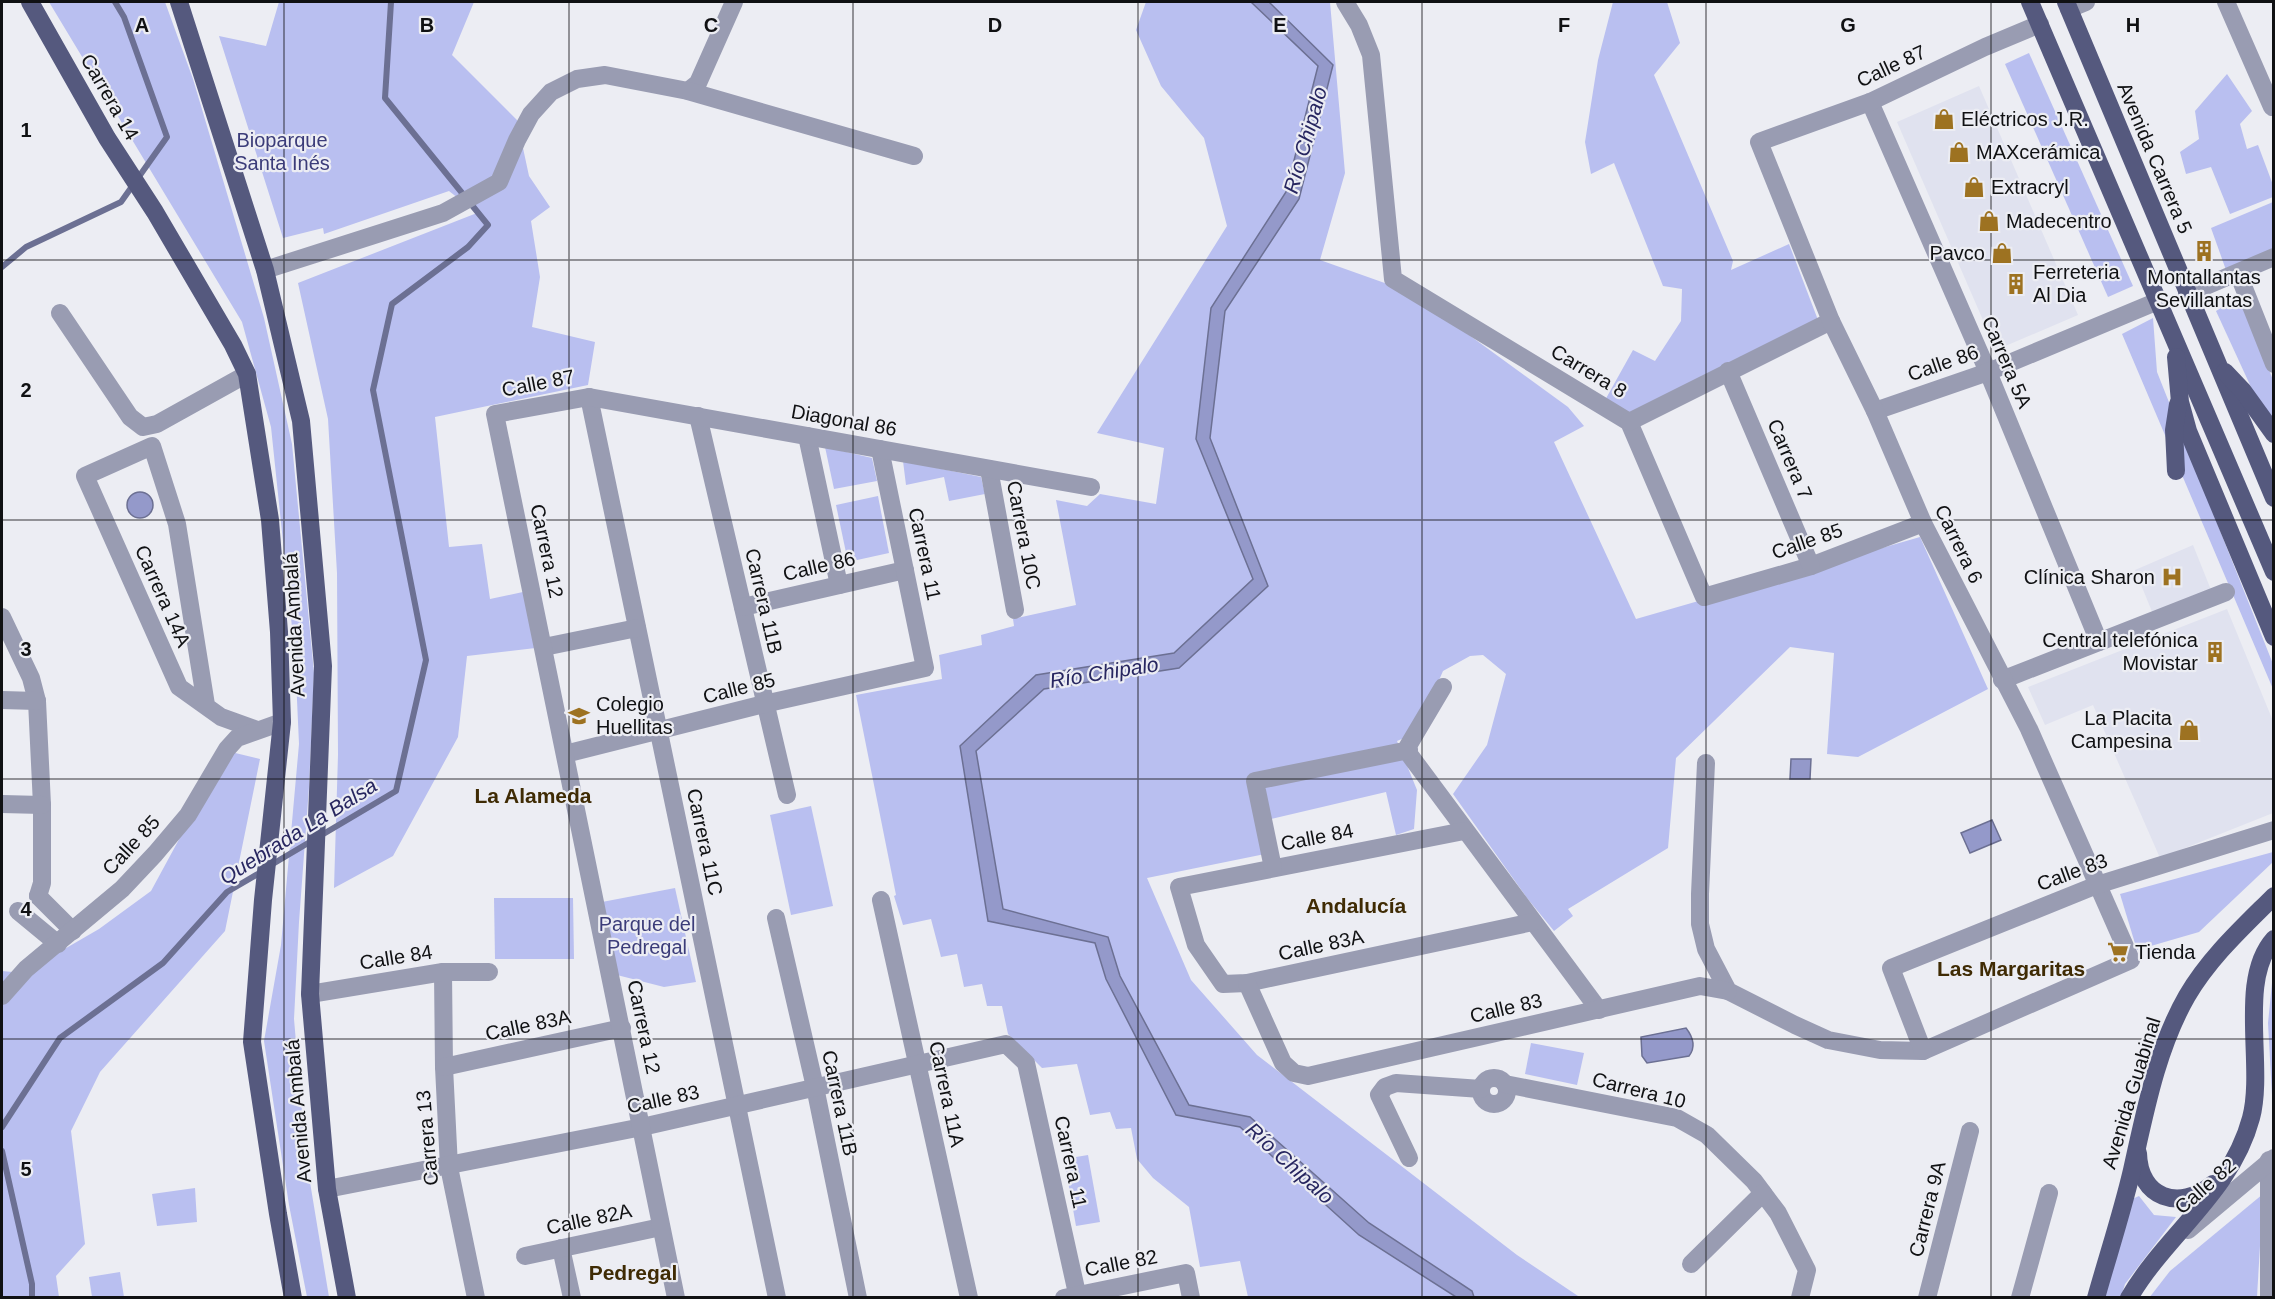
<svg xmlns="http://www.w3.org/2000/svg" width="2275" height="1299" font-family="Helvetica,sans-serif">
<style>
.built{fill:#e0e2ef}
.green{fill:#b9bff0}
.water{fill:#9499ca;stroke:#6c7093;stroke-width:1.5}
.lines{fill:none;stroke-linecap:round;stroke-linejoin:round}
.stream{stroke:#6c7093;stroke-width:6}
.minor{stroke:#999cb2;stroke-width:18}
.major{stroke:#55597e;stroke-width:18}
.grid{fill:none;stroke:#101113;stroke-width:1.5;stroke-opacity:0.55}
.labels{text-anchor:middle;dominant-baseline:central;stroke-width:4.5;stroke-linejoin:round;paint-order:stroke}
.street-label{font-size:20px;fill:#101113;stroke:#ecedf3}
.poi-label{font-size:20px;fill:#101113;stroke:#ecedf3;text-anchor:start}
.park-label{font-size:20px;fill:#3b3c79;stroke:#ecedf3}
.water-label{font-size:21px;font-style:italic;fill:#272660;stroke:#ecedf3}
.neighbourhood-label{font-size:21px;font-weight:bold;fill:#3f2b04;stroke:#ecedf3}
.grid-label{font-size:20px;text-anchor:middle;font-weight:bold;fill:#101113;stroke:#ecedf3;stroke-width:4.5;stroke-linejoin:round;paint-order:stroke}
</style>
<rect width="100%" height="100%" fill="#ecedf3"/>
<g class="built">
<path d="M1979 86 2078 315 1996 350 1897 122Z"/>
<path d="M2193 545 2211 590 2153 614 2135 570Z"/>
<path d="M2227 609 2273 721V813L2160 858 2093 705 2045 725 2028 687Z"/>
</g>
<g class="green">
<path d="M49 2H165L193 79 264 318 292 444 314 673 309 787 299 922 294 1019 306 1158 329 1297H307L289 1205 264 1041 281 945 299 744 295 656 271 427 242 322Z"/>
<path d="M279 2H474L452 55 517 120 529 176 550 207 531 221 540 277 532 327 595 342 588 385 435 417 449 547 482 544 490 599 532 590 544 647 467 656 458 737 393 856 334 888 338 755 337 573 328 419 298 283 477 213 449 191 324 234 323 228 283 238 219 36 266 46Z"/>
<path d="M1146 2H1330L1345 173 1320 260 1410 292 1568 407 1584 426 1554 442 1636 619 1920 537 1988 689 1858 757 1827 754 1834 653 1790 647 1676 758 1668 848 1568 909 1573 916 1554 931 1527 898 1453 794 1487 745 1506 674 1483 655 1470 656 1443 671 1416 733 1397 741 1417 790 1414 829 1396 835 1386 792 1258 822 1265 854 1147 878 1191 980 1257 1055 1517 1255 1581 1298 1248 1297 1240 1261 1200 1267 1189 1207 1153 1178 1137 1159 1131 1128 1116 1129 1110 1112 1090 1115 1077 1064 1042 1068 1008 1034 1002 1006H987L982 984 964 987 957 954 941 957 931 919 903 925 894 896 896 895 856 695 942 679 939 655 982 645 981 635 1014 626 1013 619 1076 605 1056 500 1087 506 1100 494 1156 504 1164 448 1097 433 1227 226 1204 138 1161 86 1136 30Z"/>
<path d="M1613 2H1667L1680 43 1654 75 1733 261 1731 270 1789 244 1818 320 1626 416 1604 402 1633 350 1655 361 1681 321 1682 289 1663 286 1614 163 1591 174 1585 142 1598 60Z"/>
<path d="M2029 53 2133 286 2108 297 2005 64Z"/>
<path d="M2227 74 2252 111 2240 124 2247 149 2258 145 2273 185V197L2230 214 2211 167 2186 174 2180 152 2199 139 2195 111Z"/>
<path d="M2273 202V249L2226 270 2211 228Z"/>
<path d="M2240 296 2273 380V435L2216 311Z"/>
<path d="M2153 318 2157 372 2273 664V689L2122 334Z"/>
<path d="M825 447 872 458 877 481 834 489Z"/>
<path d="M903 461 981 477 985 494 949 501 944 477 906 485Z"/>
<path d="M878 496 889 553 848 562 836 505Z"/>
<path d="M227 751 260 759 225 931 100 1072 71 1131 85 1244 56 1276 59 1297H2V971L23 973 99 929 151 891Z"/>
<path d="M811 806 833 906 791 915 770 815Z"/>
<path d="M2273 852V862L2199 932 2137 950 2120 894Z"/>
<path d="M675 888 696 982 664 987 617 975 602 902Z"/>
<path d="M494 898H573L574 959H495Z"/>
<path d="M2273 973 2274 1095H2272L2268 1023Z"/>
<path d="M1531 1043 1584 1053 1577 1085 1525 1074Z"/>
<path d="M1088 1155 1100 1222 1076 1226 1064 1159Z"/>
<path d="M195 1188 197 1222 157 1226 152 1194Z"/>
<path d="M2263 1194 2257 1297 2149 1298 2170 1271Z"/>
<path d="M2139 1196 2154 1215 2176 1217 2125 1284 2121 1297 2103 1298 2130 1200Z"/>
<path d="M120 1272 124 1297H92L89 1277Z"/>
</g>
<g class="water">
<path d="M1251 2H1269L1333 65 1299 199 1225 311 1210 438 1268 586 1179 668 1044 689 976 751 1003 909 1108 937 1120 976 1189 1105 1250 1117 1369 1223 1472 1291 1474 1297H1456L1359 1235 1240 1127 1176 1115 1106 979 1095 943 988 921 960 746 1036 675 1174 653 1253 579 1196 439 1211 308 1286 192 1318 66Z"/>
<circle cx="140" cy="505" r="13"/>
<path d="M1791 759H1811L1810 779H1790Z"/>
<path d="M1992 820 2001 840 1970 853 1961 833Z"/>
<path d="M1686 1028C1693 1037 1696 1047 1689 1056L1647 1063 1642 1056 1641 1037Z"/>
</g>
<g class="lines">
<g class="stream">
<path d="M2 267 26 247 121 202 167 137 124 17 115 2"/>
<path d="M271 865 396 791 426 660 373 390 392 304 468 247 488 225 385 98 391 2"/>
<path d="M2 1127 60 1038 163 963 227 892 263 871"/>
<path d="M2 1151 32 1284V1298"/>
</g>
<g class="minor">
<path d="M1345 2 1359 25 1371 55 1393 279 1629 422 1704 597 1811 566 1923 523"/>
<path d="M2226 2 2272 107"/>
<path d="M2069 9 2086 2"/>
<path d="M688 91 698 83 734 2"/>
<path d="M1870 102 1988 372 2099 642"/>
<path d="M265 270 443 213 499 182 517 140 531 114 551 92 577 79 605 75 688 91 914 156"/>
<path d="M2238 273 2274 364"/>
<path d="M2187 294 2274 257"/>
<path d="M60 313 130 417 143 427 157 424 247 374"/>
<path d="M1728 371 1811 566"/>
<path d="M589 397 777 1298"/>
<path d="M1875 411 1988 372 2158 301"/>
<path d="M698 416 787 795"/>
<path d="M1629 422 1831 321"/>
<path d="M807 436 839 585"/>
<path d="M989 469 1015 610"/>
<path d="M743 607 905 570"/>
<path d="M2 617 31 678 37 701 42 805V883L38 896"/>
<path d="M544 647 637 628"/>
<path d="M2002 680 2226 592"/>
<path d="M1443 687 1408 746 1409 754 1599 1010"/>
<path d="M2 700 37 701"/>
<path d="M206 705 177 524 152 446 85 476 179 687 221 717 257 730"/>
<path d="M565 754 764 704 925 668 880 449"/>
<path d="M1706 763 1700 894V924L1706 949 1728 991 1795 1025 1828 1040 1880 1050 1923 1051 2131 960 2029 729 1923 523 1875 411 1831 321 1759 142 1870 102 1985 47 2040 24"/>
<path d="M2 804 42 805"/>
<path d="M1464 831 1179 887 1196 945 1223 984 1247 983 1533 922"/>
<path d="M1273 868 1255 781 1409 750"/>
<path d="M38 896 73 931"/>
<path d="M881 900 969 1298"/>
<path d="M18 911 58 944"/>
<path d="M776 918 815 1087 858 1298"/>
<path d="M443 972 444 1067 449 1167 476 1298"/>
<path d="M1247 983 1283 1063 1294 1073 1308 1076 1700 986 1728 991"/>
<path d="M310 994 443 972H489"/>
<path d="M2 996 26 969 122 889 155 854 188 815 227 749 237 738 282 722"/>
<path d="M1923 1051 1891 968 2097 885 2274 830"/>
<path d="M444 1067 622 1028"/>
<circle cx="1494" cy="1091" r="13"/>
<path d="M1505 1084 1677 1118 1707 1135 1754 1181 1778 1213 1807 1270 1800 1298"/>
<path d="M1409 1158 1379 1095 1385 1087 1396 1083 1481 1089"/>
<path d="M2269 1160V1298"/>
<path d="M327 1189 642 1127 1006 1044 1026 1063 1078 1298"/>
<path d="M2188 1230 2274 1158"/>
<path d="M561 1248 572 1298"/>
<path d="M525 1256 661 1227"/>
<path d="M1691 1264 1763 1193"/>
<path d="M676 1298 495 414 589 397 1091 487"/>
<path d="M1064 1298 1186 1273 1191 1298"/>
<path d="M1927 1298 1970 1131"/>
<path d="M2020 1298 2049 1193"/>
</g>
<g class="major">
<path d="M30 2 107 138 155 212 233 345 247 374 270 520 279 632 282 722 263 900 252 1042 278 1214 293 1298"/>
<path d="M179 2 265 270 301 421 323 666 310 994 327 1189 347 1298"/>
<path d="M2030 2 2274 572"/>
<path d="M2066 2 2274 498"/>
<path d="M2176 357 2180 402 2188 431 2274 637"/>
<path d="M2225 372 2243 391 2274 434"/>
<path d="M2176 471 2174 430 2178 404"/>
<path d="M2138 1153C2139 1198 2179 1212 2213 1184"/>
<path d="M2096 1298C2108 1255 2122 1213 2132 1170 2145 1112 2157 1048 2187 996 2210 957 2242 928 2274 896"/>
<path d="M2129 1298C2166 1234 2231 1193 2251 1118 2265 1066 2237 980 2274 939"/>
</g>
</g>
<path class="grid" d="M284 2V1298M569 2V1298M853 2V1298M1138 2V1298M1422 2V1298M1706 2V1298M1991 2V1298M2 260H2274M2 520H2274M2 779H2274M2 1039H2274"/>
<defs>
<symbol id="shop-bare" viewBox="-9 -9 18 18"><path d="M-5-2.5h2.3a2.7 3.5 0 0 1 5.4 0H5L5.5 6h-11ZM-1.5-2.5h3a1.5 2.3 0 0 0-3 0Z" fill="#9d7221" stroke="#ecedf3" stroke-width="2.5" paint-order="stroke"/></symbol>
<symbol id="building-bare" viewBox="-9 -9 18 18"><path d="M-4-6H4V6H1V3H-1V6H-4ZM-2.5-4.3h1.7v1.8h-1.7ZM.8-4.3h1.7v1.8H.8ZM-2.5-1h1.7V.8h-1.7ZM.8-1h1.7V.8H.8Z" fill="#9d7221" stroke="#ecedf3" stroke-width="2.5" paint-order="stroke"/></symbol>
<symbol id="hospital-bare" viewBox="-9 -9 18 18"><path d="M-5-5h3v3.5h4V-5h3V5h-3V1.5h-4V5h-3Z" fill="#9d7221" stroke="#ecedf3" stroke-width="2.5" paint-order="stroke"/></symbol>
<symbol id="school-bare" viewBox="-9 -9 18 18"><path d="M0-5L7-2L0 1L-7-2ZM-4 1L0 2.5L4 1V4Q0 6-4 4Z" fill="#9d7221" stroke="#ecedf3" stroke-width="2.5" paint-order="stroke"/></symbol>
<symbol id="supermarket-bare" viewBox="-9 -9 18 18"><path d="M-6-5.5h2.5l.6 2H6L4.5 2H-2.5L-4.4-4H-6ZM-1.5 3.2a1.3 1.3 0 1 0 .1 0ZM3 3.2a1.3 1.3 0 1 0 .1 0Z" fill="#9d7221" stroke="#ecedf3" stroke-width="2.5" paint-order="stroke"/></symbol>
</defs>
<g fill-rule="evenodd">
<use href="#shop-bare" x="1929" y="104" width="30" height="30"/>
<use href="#shop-bare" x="1944" y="137" width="30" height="30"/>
<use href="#shop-bare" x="1959" y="172" width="30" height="30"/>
<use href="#shop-bare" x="1974" y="206" width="30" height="30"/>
<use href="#building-bare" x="2189" y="236" width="30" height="30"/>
<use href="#shop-bare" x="1987" y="238" width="30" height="30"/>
<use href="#building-bare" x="2001" y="269" width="30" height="30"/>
<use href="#hospital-bare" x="2157" y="562" width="30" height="30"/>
<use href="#building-bare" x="2200" y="637" width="30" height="30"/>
<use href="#school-bare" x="564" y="701" width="30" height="30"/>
<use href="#shop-bare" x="2174" y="715" width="30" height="30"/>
<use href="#supermarket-bare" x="2103" y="937" width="30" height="30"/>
</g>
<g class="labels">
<g class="street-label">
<text transform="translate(1891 66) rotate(-25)">Calle 87</text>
<text transform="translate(110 97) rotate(60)">Carrera 14</text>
<text transform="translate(2155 158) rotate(67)">Avenida Carrera 5</text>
<text transform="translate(2007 362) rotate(67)">Carrera 5A</text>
<text transform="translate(1943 363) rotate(-19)">Calle 86</text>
<text transform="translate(1589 371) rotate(31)">Carrera 8</text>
<text transform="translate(538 383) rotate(-11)">Calle 87</text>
<text transform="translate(844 420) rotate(10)">Diagonal 86</text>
<text transform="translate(1790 459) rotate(67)">Carrera 7</text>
<text transform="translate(1024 535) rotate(79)">Carrera 10C</text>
<text transform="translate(1807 541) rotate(-19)">Calle 85</text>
<text transform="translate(1959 544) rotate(64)">Carrera 6</text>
<text transform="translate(547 551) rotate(78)">Carrera 12</text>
<text transform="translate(925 554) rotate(78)">Carrera 11</text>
<text transform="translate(819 566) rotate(-13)">Calle 86</text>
<text transform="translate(163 596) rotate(66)">Carrera 14A</text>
<text transform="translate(764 601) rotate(77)">Carrera 11B</text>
<text transform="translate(294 625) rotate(-93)">Avenida Ambalá</text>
<text transform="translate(739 688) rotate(-14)">Calle 85</text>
<text transform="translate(1317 837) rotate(-11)">Calle 84</text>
<text transform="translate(705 842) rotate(78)">Carrera 11C</text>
<text transform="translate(131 845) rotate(-47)">Calle 85</text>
<text transform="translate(2072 872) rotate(-20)">Calle 83</text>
<text transform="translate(1321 945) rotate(-12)">Calle 83A</text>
<text transform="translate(396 957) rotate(-9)">Calle 84</text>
<text transform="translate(1506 1008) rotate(-13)">Calle 83</text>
<text transform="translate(528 1025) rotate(-12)">Calle 83A</text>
<text transform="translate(644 1027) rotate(78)">Carrera 12</text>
<text transform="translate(1639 1090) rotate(14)">Carrera 10</text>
<text transform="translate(2131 1093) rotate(-73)">Avenida Guabinal</text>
<text transform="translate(947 1094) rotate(78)">Carrera 11A</text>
<text transform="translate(663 1099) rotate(-12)">Calle 83</text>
<text transform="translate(840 1103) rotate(78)">Carrera 11B</text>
<text transform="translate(298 1111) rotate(-95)">Avenida Ambalá</text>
<text transform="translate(427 1138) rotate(-95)">Carrera 13</text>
<text transform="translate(1071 1162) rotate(78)">Carrera 11</text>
<text transform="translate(2205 1186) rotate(-41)">Calle 82</text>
<text transform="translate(1927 1209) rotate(-76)">Carrera 9A</text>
<text transform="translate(589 1219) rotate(-12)">Calle 82A</text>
<text transform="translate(1121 1263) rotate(-11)">Calle 82</text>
</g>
<g class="poi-label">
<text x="1961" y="119">Eléctricos J.R.</text>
<text x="1976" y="152">MAXcerámica</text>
<text x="1991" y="187">Extracryl</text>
<text x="2006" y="221">Madecentro</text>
<text x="1985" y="253" text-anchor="end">Pavco</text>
<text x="2033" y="272">Ferreteria<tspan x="2033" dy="23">Al Dia</tspan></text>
<text x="2204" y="277" text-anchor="middle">Montallantas<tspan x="2204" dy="23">Sevillantas</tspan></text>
<text x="2155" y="577" text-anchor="end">Clínica Sharon</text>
<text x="2198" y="640" text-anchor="end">Central telefónica<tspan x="2198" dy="23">Movistar</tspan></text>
<text x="596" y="704">Colegio<tspan x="596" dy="23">Huellitas</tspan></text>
<text x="2172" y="718" text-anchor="end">La Placita<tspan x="2172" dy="23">Campesina</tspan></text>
<text x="2135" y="952">Tienda</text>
</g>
<g class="park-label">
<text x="282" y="140">Bioparque<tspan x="282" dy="23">Santa Inés</tspan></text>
<text x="647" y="924">Parque del<tspan x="647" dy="23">Pedregal</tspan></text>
</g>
<g class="water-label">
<text transform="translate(1305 140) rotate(-74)">Río Chipalo</text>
<text transform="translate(1104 672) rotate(-9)">Río Chipalo</text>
<text transform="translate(298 831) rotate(-32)">Quebrada La Balsa</text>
<text transform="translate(1290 1163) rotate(42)">Río Chipalo</text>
</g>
<g class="neighbourhood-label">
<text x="533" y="795">La Alameda</text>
<text x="1356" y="905">Andalucía</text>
<text x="2011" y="968">Las Margaritas</text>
<text x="633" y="1272">Pedregal</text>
</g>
</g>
<g class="grid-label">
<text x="142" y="32">A</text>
<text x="427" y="32">B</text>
<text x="711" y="32">C</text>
<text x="995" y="32">D</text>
<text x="1280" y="32">E</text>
<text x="1564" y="32">F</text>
<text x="1848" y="32">G</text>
<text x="2133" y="32">H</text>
<text x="26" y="137">1</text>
<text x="26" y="397">2</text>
<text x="26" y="656">3</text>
<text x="26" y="916">4</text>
<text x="26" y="1176">5</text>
</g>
<rect width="2275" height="1299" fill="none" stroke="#101113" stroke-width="6"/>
</svg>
